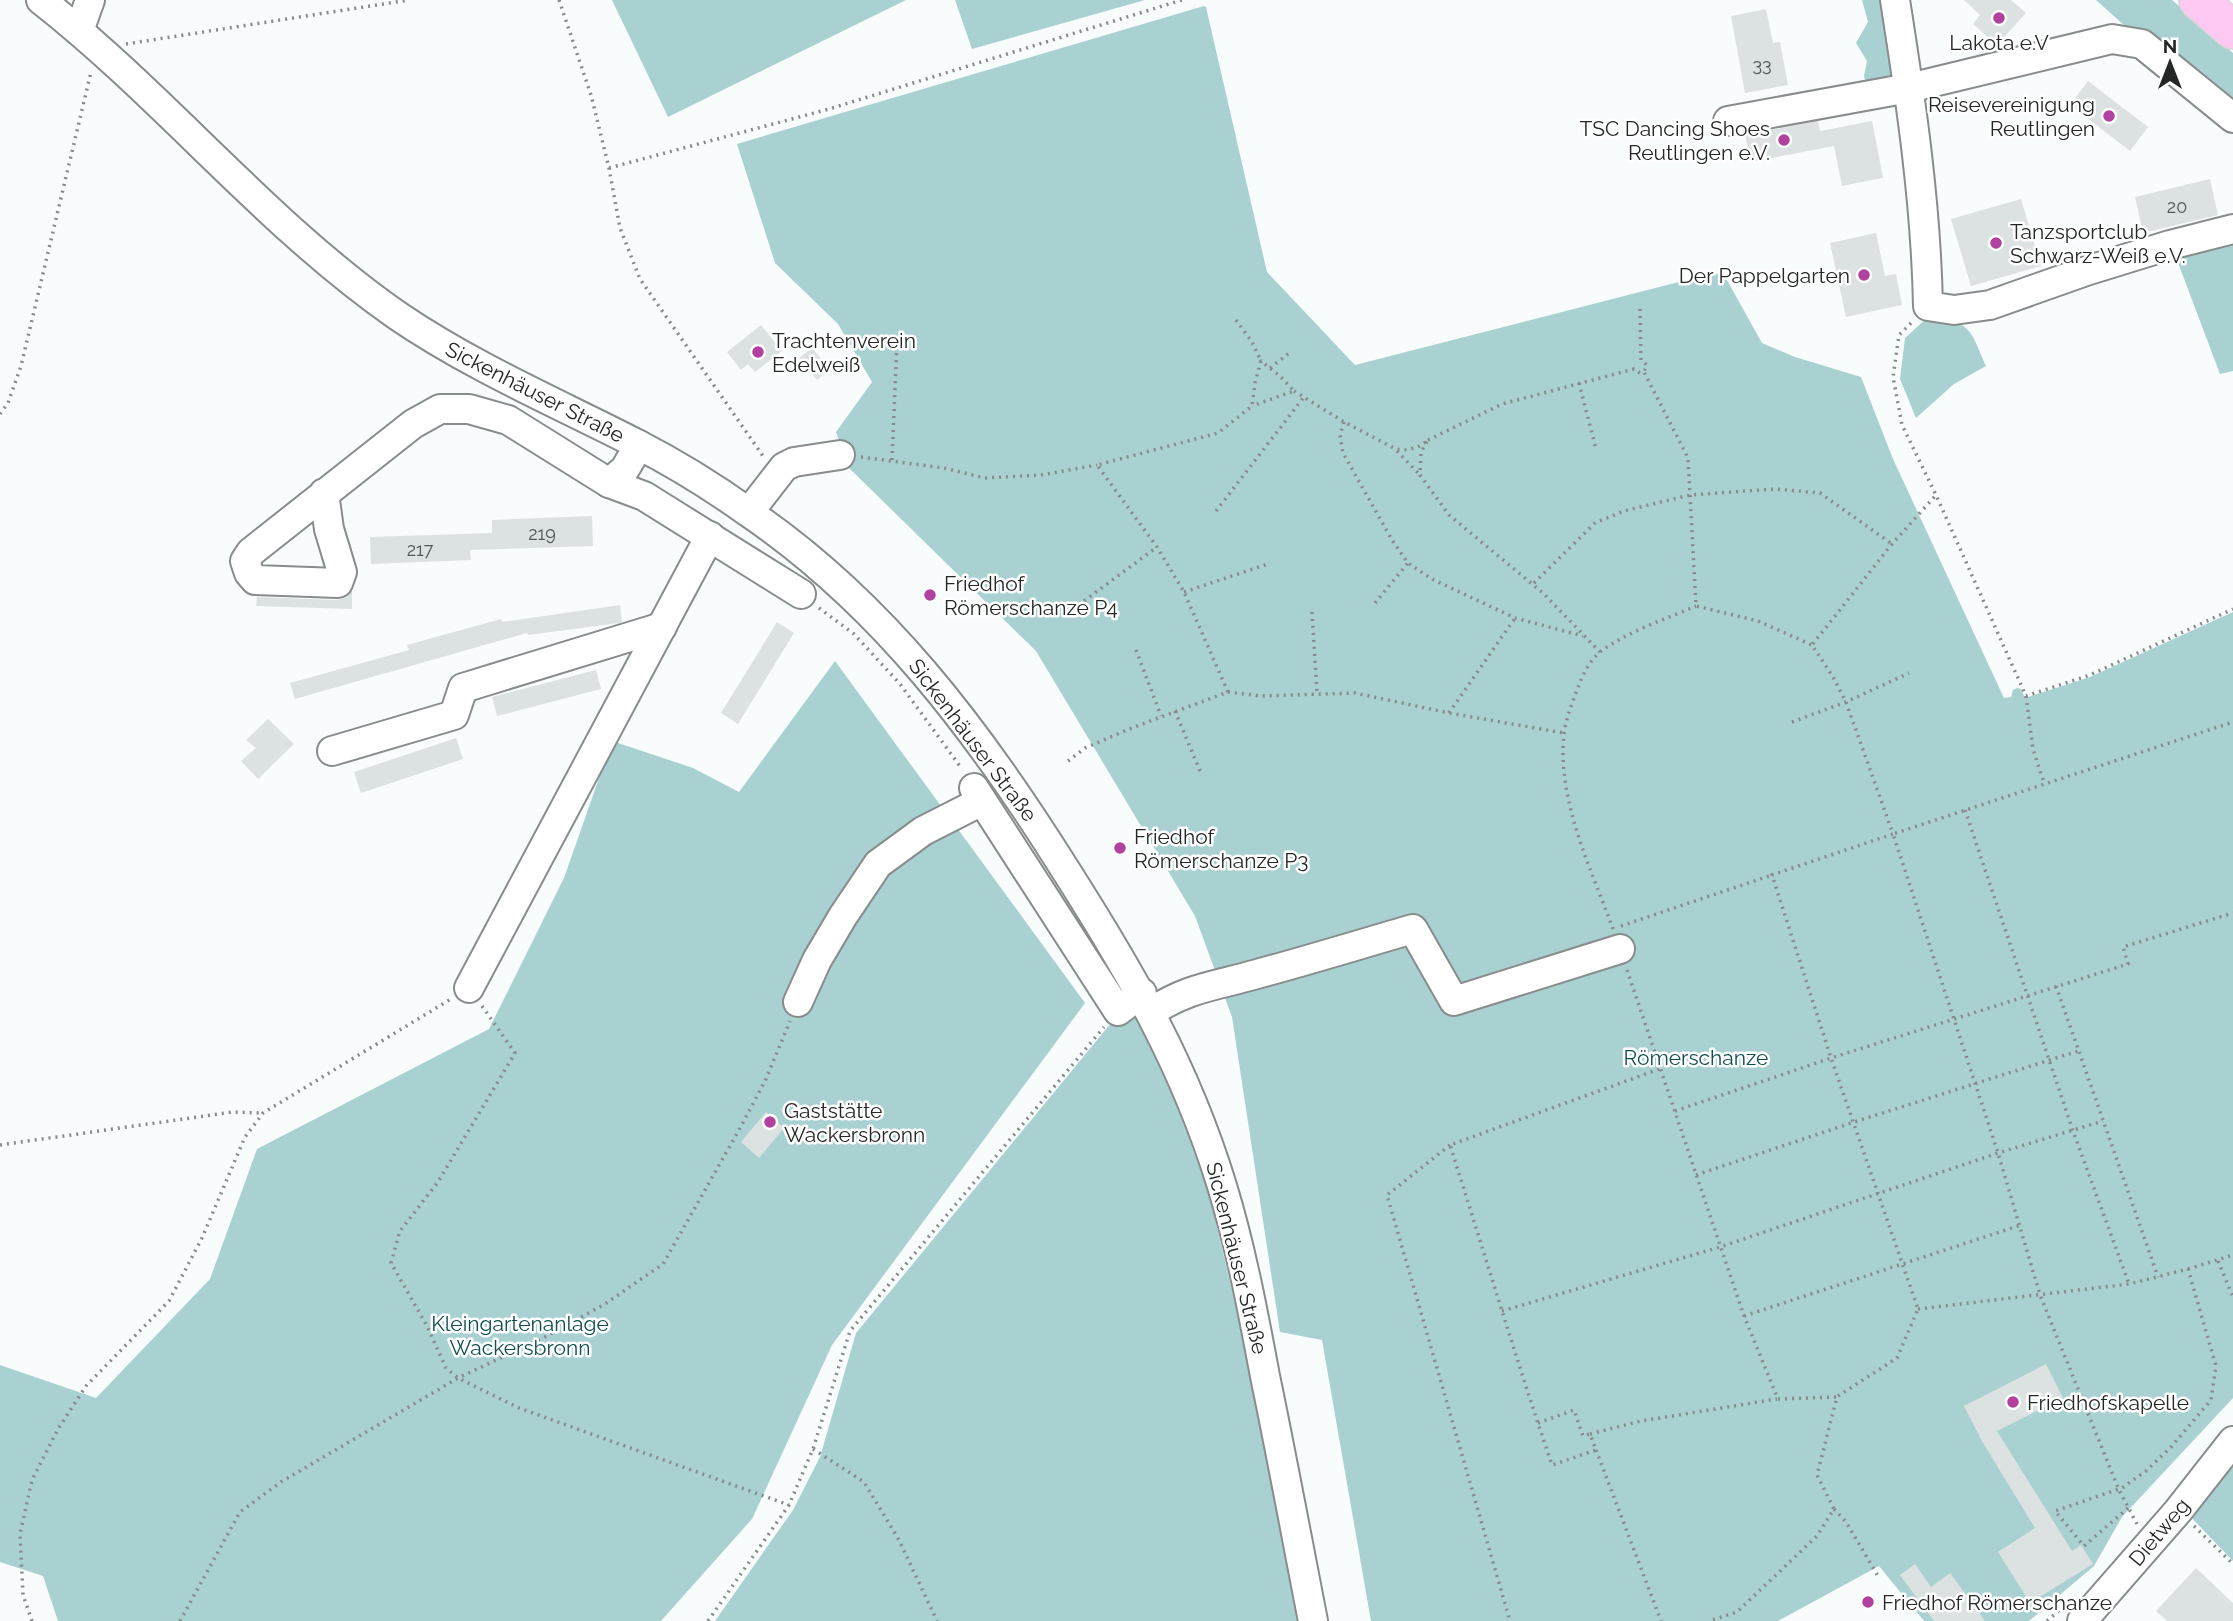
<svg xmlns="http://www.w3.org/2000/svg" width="2233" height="1621" font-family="Raleway,sans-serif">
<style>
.green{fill:#aad1d2}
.building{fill:#dce1e1}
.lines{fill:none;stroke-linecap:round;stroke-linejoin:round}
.minor-casing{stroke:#888c8c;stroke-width:32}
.major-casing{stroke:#d8d8d8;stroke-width:40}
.path{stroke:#878a8b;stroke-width:3.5;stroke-dasharray:2 5;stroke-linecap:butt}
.minor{stroke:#fff;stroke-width:28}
.major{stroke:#fdc8f1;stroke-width:37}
.poi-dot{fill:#b1419e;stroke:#fff;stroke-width:2.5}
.labels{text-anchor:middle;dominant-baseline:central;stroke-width:5;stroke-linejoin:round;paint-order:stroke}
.number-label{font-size:18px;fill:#535656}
.poi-label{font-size:21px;fill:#252727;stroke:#fff;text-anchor:start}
.street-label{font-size:21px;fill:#252727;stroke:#fff}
.park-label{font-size:21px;fill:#124e50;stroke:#fff}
</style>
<rect width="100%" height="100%" fill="#f8fcfd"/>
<g class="green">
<path d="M612 0H906L668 117Z"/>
<path d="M955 0H1145L972 49Z"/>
<path d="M1862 0H1889L1903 83 1866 84 1864 76 1867 61 1856 43 1868 22Z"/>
<path d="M2096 0H2172L2233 53V116L2143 42Z"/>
<path d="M1204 6 1206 7 1267 272 1355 365 1702 276 1723 273 1762 343 1795 357 1861 377 1893 459 2004 698 2011 697 2013 690 2017 688 2021 689 2025 698 2090 677 2233 612V1398L2122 1517 2094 1566 2029 1621H1924L1879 1566 1778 1621H1371L1322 1340 1280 1332 1232 1017 1195 916 1036 651 848 467 836 432 872 382 838 324 775 263 737 144Z"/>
<path d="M2233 237V371L2220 374 2174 252Z"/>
<path d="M1928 317C1972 323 1969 327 1986 366L1954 384 1916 418 1900 379 1905 338Z"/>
<path d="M835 661 1085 1003 832 1345 752 1519 661 1621H58L43 1576 0 1562V1365L96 1398 210 1279 257 1149 489 1029 564 878 612 741 693 768 739 792Z"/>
<path d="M1128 1014 1138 1021 1187 1126 1204 1172 1310 1621H715L793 1510 820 1457 856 1333 1116 1017Z"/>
<path d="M2233 1449V1561L2184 1510Z"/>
</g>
<g class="building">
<path d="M1964 0H2011L2026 13 1997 45 1973 24 1980 15Z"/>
<path d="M1766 9 1773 43 1780 42 1788 85 1745 93 1731 16Z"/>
<path d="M2088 81 2148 127 2130 151 2070 105Z"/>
<path d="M1818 121 1820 131 1872 121 1883 178 1842 186 1834 146 1751 162 1745 135Z"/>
<path d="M2210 179 2218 215 2143 233 2135 197Z"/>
<path d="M2021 199 2041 266 1971 286 1951 219Z"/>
<path d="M1876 233 1885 276 1896 274 1902 305 1846 317 1830 243Z"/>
<path d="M761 325 782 351 755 372 748 364 741 370 727 352Z"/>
<path d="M812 348 830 369 817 380 799 358Z"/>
<path d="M592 516 593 546 470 550 471 560 371 564 370 537 492 533V520Z"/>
<path d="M352 590V609L256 606 257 597 337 600 347 597Z"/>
<path d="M620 605 622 622 619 623 528 635 527 633 295 699 290 683 409 650 407 645 501 619 502 622Z"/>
<path d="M777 622 794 633 738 724 721 713Z"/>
<path d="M596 670 601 689 497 716 492 697Z"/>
<path d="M268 719 294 744 258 779 241 761 256 748 246 740Z"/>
<path d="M456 738 463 759 361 793 354 772Z"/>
<path d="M766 1112 784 1128 759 1158 741 1142Z"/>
<path d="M2046 1364 2063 1398 1997 1431 2072 1551 2081 1545 2093 1564 2030 1603 1998 1552 2035 1528 1983 1443 1964 1406Z"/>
<path d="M1915 1564 1931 1587 1950 1573 1985 1621H1934L1900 1575Z"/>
<path d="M2196 1568 2233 1603V1621H2167L2156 1611Z"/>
</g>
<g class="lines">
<defs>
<g id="minor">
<path d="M41 0C166 98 267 225 398 316 473 367 557 403 637 444 676 464 713 487 748 512 882 603 978 731 1063 866 1130 971 1185 1065 1222 1186 1241 1248 1253 1312 1265 1376 1282 1458 1297 1539 1313 1621"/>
<path d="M1895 0C1911 101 1926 204 1928 306L1954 310 1990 305 2089 270 2170 245 2233 229"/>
<path d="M79 31 90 0"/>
<path d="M1728 121 1909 88 2112 39 2142 44 2233 118"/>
<path d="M609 483 644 496 801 594"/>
<path d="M324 493 329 529 342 572 338 583 255 580 249 573 245 561 251 552 413 424 440 409H469L508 420 609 483 625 469 639 445"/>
<path d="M749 512 784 467 794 462 840 455"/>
<path d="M332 751 454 715 463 688 662 627"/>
<path d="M974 788 1118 1011 1142 993"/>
<path d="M469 988 710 536"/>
<path d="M798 1002 817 960 843 916 878 864 923 831 982 801"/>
<path d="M1151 1012C1189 987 1216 986 1257 974 1309 960 1361 944 1413 929L1454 1001 1620 949"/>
<path d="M2082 1621 2178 1511 2233 1441"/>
</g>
<path id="major" d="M2198 0 2233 30"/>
</defs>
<use href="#minor" class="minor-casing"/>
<use href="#major" class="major-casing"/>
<g class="path">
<path d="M559 0 591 95 609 168 620 228 640 279 763 456"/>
<path d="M126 44 409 0"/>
<path d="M609 168 829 109 1182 0"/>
<path d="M1640 309 1641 360 1647 365 1644 372"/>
<path d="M1236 320 1252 342 1261 361"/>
<path d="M1911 323 1899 335 1893 377 1902 425 1936 495 2026 696 2090 675 2233 609"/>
<path d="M1270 368 1292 351"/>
<path d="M1579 383 1596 449"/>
<path d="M1294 391 1344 422 1396 449 1408 450 1420 446 1428 440 1421 452 1420 475 1449 515 1543 593 1600 652"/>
<path d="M0 414 8 403 21 366 91 72"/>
<path d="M1344 422 1340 435 1343 453 1392 540 1408 563 1432 579 1515 618 1583 636"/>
<path d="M1428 440 1502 404 1634 369 1640 373 1644 372 1688 458 1696 606 1758 621 1812 645"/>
<path d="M1397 451 1420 475"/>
<path d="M861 457 944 468 985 478 1041 475 1097 465"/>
<path d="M892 460 897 342"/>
<path d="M1216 511 1304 397"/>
<path d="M1534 583 1595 523 1624 511 1690 495 1775 489 1820 493 1892 544"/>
<path d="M1184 592 1268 564"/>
<path d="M1084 601 1157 547"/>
<path d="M1375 603 1408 563"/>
<path d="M819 608 854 634 900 684 962 769"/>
<path d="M1312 612 1317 693"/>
<path d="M1136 650 1161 716"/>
<path d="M1228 692 1184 592 1157 547 1097 465 1218 433 1252 406 1255 383 1261 361 1280 376 1294 391 1252 406"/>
<path d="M2026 696 2033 749 2044 783"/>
<path d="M1175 711 1200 771"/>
<path d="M1449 713 1515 618"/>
<path d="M1792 722 1846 702 1909 673"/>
<path d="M1068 761 1085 748 1129 729 1228 692 1260 696 1355 693 1449 713 1564 733"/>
<path d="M1965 810 2073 1131 2129 1284"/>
<path d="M1621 926 1772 875"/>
<path d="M1613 929C1591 868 1557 801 1564 734 1565 722 1570 710 1574 698 1580 682 1586 664 1600 652 1626 632 1666 619 1696 606"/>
<path d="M1627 970 1744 1316 1778 1399 1837 1397 1817 1475 1834 1509 1817 1536 1737 1612 1709 1621"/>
<path d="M2056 986 2158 1277"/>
<path d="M482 1006 515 1053 438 1182 400 1231 391 1263 427 1326 446 1368 458 1378 519 1408 789 1505"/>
<path d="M1675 1111 1831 1058 2128 964 2123 947 2233 913"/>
<path d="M0 1145 233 1112 262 1113"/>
<path d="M1450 1145 1387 1195 1510 1621"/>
<path d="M1696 1175 1854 1122 2078 1051"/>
<path d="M2218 1261 2233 1297"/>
<path d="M2188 1269 2233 1255"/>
<path d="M1918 1309 2129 1284 2188 1269 2216 1366 2211 1400 2171 1447 2146 1471 2122 1488 2055 1511 2084 1546 2128 1508"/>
<path d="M1502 1311 1720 1247 1998 1153 2103 1121"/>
<path d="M1744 1316 2021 1225"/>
<path d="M1838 1396 1897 1358 1918 1309 1831 1058 1772 875 1893 834 1846 702 1833 677 1812 645 1892 544 1936 495"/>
<path d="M1538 1423 1574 1410 1583 1436 1590 1434 1596 1450 1552 1465C1516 1359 1484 1252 1450 1145L1662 1068"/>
<path d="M1590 1434 1641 1421 1777 1399"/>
<path d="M813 1449 864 1482 899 1540 937 1621"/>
<path d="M1596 1450 1661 1621"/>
<path d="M1834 1509 1846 1522 1878 1576"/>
<path d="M2137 1524 2119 1490 2040 1295 1998 1153 1893 834 2233 722"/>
<path d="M2194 1526 2233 1564"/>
<path d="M32 1621 23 1595 20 1534 32 1480 58 1429 86 1386 169 1301 202 1238 245 1137 263 1113 451 999"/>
<path d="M180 1621 240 1512 281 1482 458 1378 543 1338 605 1304 663 1264 739 1130 766 1079 790 1021"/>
<path d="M708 1621 789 1505 813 1449 850 1331 1104 1027"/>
<path d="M2047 1621 2063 1607"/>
</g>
<use href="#minor" class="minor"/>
<use href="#major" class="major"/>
</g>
<g class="poi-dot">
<circle cx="1999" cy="18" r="7"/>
<circle cx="2109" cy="116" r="7"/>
<circle cx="1784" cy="140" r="7"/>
<circle cx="1996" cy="243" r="7"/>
<circle cx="1864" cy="275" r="7"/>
<circle cx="758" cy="352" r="7"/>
<circle cx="930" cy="595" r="7"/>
<circle cx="1120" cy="848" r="7"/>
<circle cx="770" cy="1122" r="7"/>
<circle cx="2013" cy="1402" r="7"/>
<circle cx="1868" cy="1602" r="7"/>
</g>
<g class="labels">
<g class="number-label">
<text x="1762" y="64">33</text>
<text x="2177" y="206">20</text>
<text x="542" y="533">219</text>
<text x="420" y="549">217</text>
</g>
<g class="poi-label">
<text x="1999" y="42" text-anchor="middle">Lakota e.V</text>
<text x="2095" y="104" text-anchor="end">Reisevereinigung<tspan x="2095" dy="24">Reutlingen</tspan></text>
<text x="1770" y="128" text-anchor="end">TSC Dancing Shoes<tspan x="1770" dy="24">Reutlingen e.V.</tspan></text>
<text x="2010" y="231">Tanzsportclub<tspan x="2010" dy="24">Schwarz-Weiß e.V.</tspan></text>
<text x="1850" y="275" text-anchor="end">Der Pappelgarten</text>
<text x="772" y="340">Trachtenverein<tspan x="772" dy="24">Edelweiß</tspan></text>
<text x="944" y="583">Friedhof<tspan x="944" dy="24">Römerschanze P4</tspan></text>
<text x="1134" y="836">Friedhof<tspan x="1134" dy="24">Römerschanze P3</tspan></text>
<text x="784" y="1110">Gaststätte<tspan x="784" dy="24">Wackersbronn</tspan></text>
<text x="2027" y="1402">Friedhofskapelle</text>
<text x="1882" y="1602">Friedhof Römerschanze</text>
</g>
<g class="street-label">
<text transform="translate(535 392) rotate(27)">Sickenhäuser Straße</text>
<text transform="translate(973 740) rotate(53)">Sickenhäuser Straße</text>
<text transform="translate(1237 1258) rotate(76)">Sickenhäuser Straße</text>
<text transform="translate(2159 1532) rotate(-50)">Dietweg</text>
</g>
<g class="park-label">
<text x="1696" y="1057">Römerschanze</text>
<text x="520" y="1323">Kleingartenanlage<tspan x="520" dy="24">Wackersbronn</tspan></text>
</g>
</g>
<g transform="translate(2170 63)" stroke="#ffffff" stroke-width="5" paint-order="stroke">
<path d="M0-5L12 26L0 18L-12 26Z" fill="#252727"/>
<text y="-10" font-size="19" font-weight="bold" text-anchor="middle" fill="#252727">N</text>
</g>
</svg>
